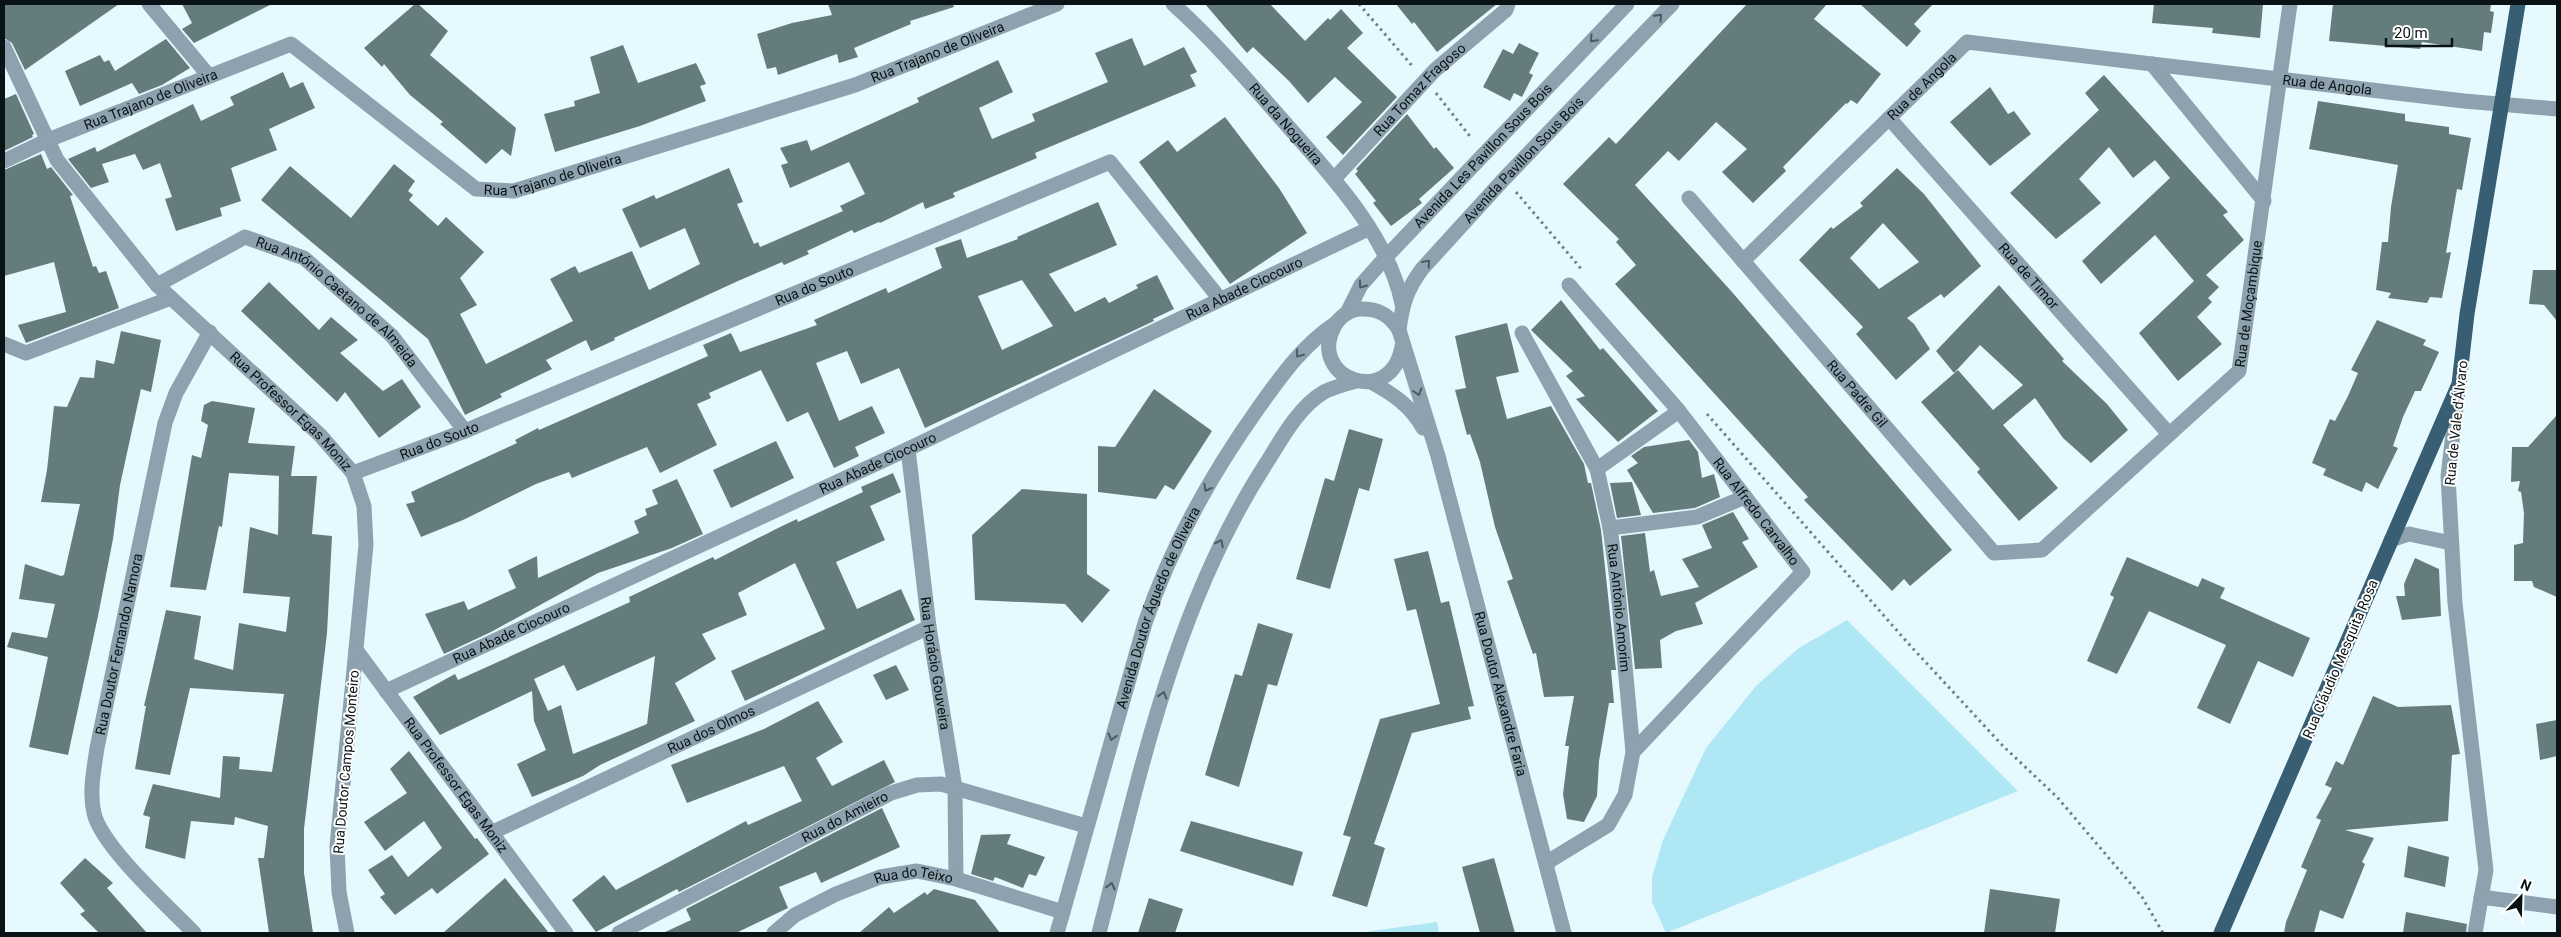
<svg xmlns="http://www.w3.org/2000/svg" width="2561" height="937" font-family="Roboto,sans-serif">
<style>
.green{fill:#afe7f5}
.building{fill:#657c7c;fill-rule:evenodd}
.lines{fill:none;stroke-linecap:round;stroke-linejoin:round}
.path{stroke:#728083;stroke-width:3;stroke-dasharray:2.5 4;stroke-linecap:butt}
.minor{stroke:#8da2ae;stroke-width:15}
.major{stroke:#375e72;stroke-width:15}
.oneway{stroke:#4b5a61}
.labels{text-anchor:middle;dominant-baseline:central;stroke-width:4;stroke-linejoin:round;paint-order:stroke}
.street-label{font-size:14px;fill:#091214;stroke:#fff}
</style>
<rect width="100%" height="100%" fill="#e6f9fe"/>
<g class="green">
<path d="M1847 620 2018 791 1666 933 1652 902V877L1663 840 1706 748 1756 686 1799 648Z"/>
<path d="M1437 922 1439 933 1364 932Z"/>
</g>
<g class="building">
<path d="M4 4H119L25 70 12 43 4 38Z"/>
<path d="M182 4H272L194 43 182 29 192 23Z"/>
<path d="M415 4H418L448 31 430 55 516 128 511 156 502 149 486 164 440 124 443 122 410 95 384 64 382 67 364 48Z"/>
<path d="M828 4H953L954 7 910 21 911 24 854 48 858 57 839 63 837 54 778 75 776 67 767 69 757 34 792 23 832 15Z"/>
<path d="M1205 4H1270L1305 41 1328 18 1330 20 1341 9 1363 33 1347 48 1397 97 1343 155 1326 137 1362 102 1335 77 1308 103 1289 81 1253 47 1247 53Z"/>
<path d="M1396 4H1497L1437 52 1414 22 1412 24Z"/>
<path d="M1747 4H1827L1814 19 1881 74 1857 104 1851 100 1847 104 1846 103 1783 167 1786 171 1753 203 1722 172 1747 149 1716 122 1679 161 1668 151 1635 185 1732 292 1952 550 1910 586 1904 579 1892 591 1804 500 1808 497 1615 284 1636 265 1616 242 1619 239 1563 184 1609 137 1616 144Z"/>
<path d="M1860 4H1933L1914 24 1921 31 1907 47Z"/>
<path d="M2154 4H2263L2260 38 2212 33 2213 28 2152 23Z"/>
<path d="M2333 4H2491L2490 11 2494 12 2491 33 2484 32 2482 51 2422 42 2420 49 2329 41Z"/>
<path d="M1132 38 1144 66 1184 47 1197 72 1190 75 1196 86 1035 153 1037 158 953 193 955 197 925 209 923 202 880 223 879 222 854 233 852 230 807 251 809 254 784 265 782 262 738 281 614 338 615 340 591 351 586 340 546 360 552 369 500 394 502 397 465 415 428 339 261 200 290 166 351 218 394 164 415 181 408 191 413 195 409 200 438 226 446 217 484 252 460 278 477 305 460 314 486 364 573 321 550 279 575 266 579 273 632 251 649 290 700 264 685 228 640 248 622 209 654 195 656 199 729 168 743 202 737 204 754 244 758 242 760 247 843 211 840 206 865 194 849 162 790 188 781 165 788 163 780 148 807 140 811 151 919 102 917 98 998 60 1013 92 979 108 992 139 1035 121 1032 114 1108 82 1095 53Z"/>
<path d="M166 39 190 68 162 85 139 94 132 83 80 106 65 71 100 55 104 62 109 60 115 71Z"/>
<path d="M1519 43 1539 53 1529 73 1533 75 1522 97 1514 93 1510 101 1483 87 1503 49 1513 54Z"/>
<path d="M623 45 638 83 696 63 706 84 700 86 706 101 640 126 555 152 544 114 575 106 574 101 600 93 590 57Z"/>
<path d="M283 72 290 88 303 82 315 108 269 129 277 150 231 168 241 201 220 208 222 216 176 231 165 199 172 197 160 163 143 170 135 154 102 164 109 182 91 188 68 159 95 147 97 152 193 104 201 121 234 105 230 97Z"/>
<path d="M2104 75 2228 212 2223 215 2244 240 2206 275 2219 287 2208 298 2212 302 2197 317 2222 344 2178 381 2139 333 2194 281 2155 235 2101 284 2082 261 2170 178 2155 160 2133 178 2109 147 2079 179 2101 203 2056 239 2010 193 2099 110 2085 93Z"/>
<path d="M1990 87 2008 114 2014 111 2031 134 1990 166 1950 122Z"/>
<path d="M16 94 34 134 32 135 33 137 4 151V99Z"/>
<path d="M2318 101 2405 114V121L2449 127V134L2471 138 2462 190 2457 189 2446 253 2451 252 2442 298 2430 297 2427 303 2388 298 2391 293 2376 290 2382 242H2388L2391 207 2398 165 2309 149Z"/>
<path d="M1407 114 1434 149 1436 147 1454 168 1419 199 1422 203 1391 226 1373 203 1376 201 1355 174 1358 171 1356 169Z"/>
<path d="M1225 117 1279 188 1307 233 1230 284 1139 162 1168 140 1177 152Z"/>
<path d="M41 154 47 169 51 167 73 195 70 196 93 267 96 266 99 273 106 271 119 308 26 343 18 325 66 312 54 262 4 276V170Z"/>
<path d="M1897 168 1924 194 1981 266 1944 298 1941 294 1907 318 1914 324 1930 349 1896 380 1856 334 1863 327 1799 260 1831 227 1833 229 1863 206 1860 203ZM1883 223 1919 262 1879 289 1850 258Z"/>
<path d="M1098 202 1117 245 1049 274 1075 312 1105 297 1109 303 1138 288 1136 285 1157 275 1174 309 1153 319 1154 321 925 428 899 368 861 384 847 351 816 363 839 421 872 406 885 433 855 447 859 456 834 468 808 412 787 422 761 370 709 393 711 398 697 404 717 445 660 473 647 447 572 478 569 472 536 484 463 520 421 537 406 504 415 502 411 492 517 443 515 440 538 428 539 430 708 356 703 345 731 333 740 352 817 325 814 320 886 288 888 293 942 268 935 248 961 239 967 258 1018 239 1017 237ZM1022 280 1053 326 1002 350 978 296Z"/>
<path d="M2533 270H2557V321L2544 305 2529 304Z"/>
<path d="M269 282 319 330 331 317 358 340 340 353 383 391 402 379 421 407 379 438 345 392 337 402 241 311Z"/>
<path d="M1999 285 2064 359 2062 361 2107 404 2128 430 2091 463 2063 438 2035 398 2003 425 2058 488 2019 521 1977 472 1980 469 1921 402 1958 370 1993 410 2023 385 1980 345 1954 373 1936 351Z"/>
<path d="M1561 300 1600 350 1603 348 1658 411 1618 442 1576 399 1585 396 1566 376 1573 371 1531 330Z"/>
<path d="M2377 320 2426 340 2423 345 2439 352 2421 391H2415L2403 417 2393 446 2398 448 2378 489 2366 482 2362 492 2323 475 2326 469 2312 463 2330 419 2335 421 2348 396 2358 373 2351 370Z"/>
<path d="M1507 323 1519 372 1496 377 1507 419 1551 406 1584 464 1588 483H1591L1601 530 1616 670H1611L1614 703H1609L1599 761 1597 796 1584 822 1567 819 1563 794 1569 746H1565L1574 696 1544 697 1536 653 1533 654 1507 581 1513 579 1495 527 1480 462 1470 434 1467 435 1455 390 1466 388 1455 336Z"/>
<path d="M121 331 161 340 151 392 141 389 120 485 113 539 98 616 68 755 29 747 48 657 7 647 12 632 47 638 55 604 19 599 25 564 61 576 64 575 80 504 41 502 47 470 54 406 67 407 80 377 94 378 96 360 114 364Z"/>
<path d="M1154 389 1212 431 1174 490 1165 485 1156 499 1098 492V446L1115 447Z"/>
<path d="M212 401 255 408 248 443 295 446 291 476H317L312 534 332 536 327 633 304 829V873L313 933H269L258 858H264L268 826 235 817 234 825 191 821 185 859 145 848 150 817 143 815 153 784 220 798 223 756 240 757 239 769 272 772 284 694 190 688 170 775 135 769 146 706H144L166 610 201 616 194 659 233 670 239 623 286 632 290 597 243 593 250 527 278 535 279 476H281L229 473 222 527 219 526 206 590 170 587 192 455 201 458 208 425 201 421 204 405Z"/>
<path d="M2557 415V597L2534 587 2532 581H2514V545L2523 543 2524 513 2521 492 2518 491 2520 481 2511 482 2512 447H2528Z"/>
<path d="M1349 429 1383 439 1369 491 1359 488 1330 589 1296 579 1325 478 1334 481Z"/>
<path d="M1689 440 1698 452 1702 478 1714 474 1720 497 1695 508 1653 513 1627 470 1638 463 1631 456 1644 447Z"/>
<path d="M776 441 794 478 731 508 713 470Z"/>
<path d="M893 473 901 492 870 506 885 540 836 562 857 609 901 589 915 620 745 701 731 671 825 629 795 563 738 593 747 615 702 634 716 659 675 683 695 721 600 765 583 776 532 797 517 764 546 750 534 721 532 691 440 735 413 697 455 674 458 680 630 602 629 597 713 557 715 560 778 528 797 519 798 522 863 492 861 487ZM655 656 647 724 573 754 561 705 548 711 534 679 564 665 577 691Z"/>
<path d="M677 479 703 534 672 548 598 573 491 632 444 654 425 614 464 601 468 610 516 588 508 570 537 556 538 578 639 533 634 521 647 515 645 509 658 504 652 490Z"/>
<path d="M1632 482 1641 515 1617 518 1610 483Z"/>
<path d="M1022 489 1087 494V574L1110 590 1082 623 1065 604 975 600 972 535Z"/>
<path d="M1733 512 1749 539 1742 542 1758 567 1695 603 1703 624 1676 631 1660 640 1662 668 1635 669 1621 536 1645 533 1650 572 1654 570 1661 596 1699 587 1682 559 1712 548 1702 525Z"/>
<path d="M1428 551 1441 603 1449 601 1474 706 1468 707 1471 719 1412 733 1374 844 1385 848 1367 907 1332 896 1351 837 1343 835 1380 719 1440 704 1416 609 1407 611 1394 559Z"/>
<path d="M2127 557 2198 587 2202 578 2225 588 2220 598 2310 638 2293 677 2258 661 2230 724 2197 708 2226 645 2149 611 2117 674 2087 661 2114 597 2110 595Z"/>
<path d="M2415 558 2439 569 2441 616 2402 620 2396 596H2405L2404 584Z"/>
<path d="M1258 623 1293 634 1277 686 1268 684 1239 787 1205 775 1235 674 1242 676Z"/>
<path d="M896 665 909 690 886 700 873 675Z"/>
<path d="M2373 696 2398 707 2451 705 2460 754 2452 755 2448 821 2345 830 2374 838 2362 862 2365 864 2343 919 2320 910 2314 933H2284L2286 922 2307 870 2301 867 2321 820 2316 818 2332 788 2325 785 2336 761 2343 765Z"/>
<path d="M818 701 843 742 816 758 832 786 884 760 895 782 679 892 677 889 596 932 572 900 604 875 616 890 746 821 748 825 802 801 784 766 687 803 671 765 764 729Z"/>
<path d="M2557 720V756L2540 760 2536 724Z"/>
<path d="M409 751 475 839 477 838 489 854 437 894 432 888 395 915 380 897 385 894 368 870 392 855 408 877 442 848 424 821 385 851 364 822 407 793 390 769Z"/>
<path d="M882 808 900 847 821 883 816 872 779 887 788 908 736 933H663L691 920 686 909Z"/>
<path d="M1191 821 1303 852 1293 886 1180 851Z"/>
<path d="M1011 834 1007 844 1045 857 1036 876 1029 874 1023 888 995 877 993 881 971 874 981 835Z"/>
<path d="M2408 846 2449 857 2445 887 2404 877Z"/>
<path d="M85 858 113 883 107 888 147 933H99L80 914 85 911 60 883Z"/>
<path d="M1494 858 1515 933H1480L1462 867Z"/>
<path d="M505 878 549 933H443Z"/>
<path d="M934 889 975 900 1000 933H859L889 907 894 913 925 892 927 895Z"/>
<path d="M1990 889 2060 899 2055 933H1984Z"/>
<path d="M1149 898 1183 909 1175 933H1138Z"/>
<path d="M2406 912 2467 924 2466 933H2403Z"/>
</g>
<g class="lines">
<g class="path">
<path d="M1359 4 1414 68"/>
<path d="M1436 93 1472 139"/>
<path d="M1516 192 1583 271"/>
<path d="M1707 414 1907 642 2003 746 2057 797 2142 897 2163 933"/>
</g>
<g class="minor">
<path d="M149 4 209 76"/>
<path id="s1" d="M1173 4C1211 38 1244 76 1278 115 1324 168 1388 232 1402 304"/>
<path id="s2" d="M4 47 57 160 157 285 320 435 353 473 364 506 366 545 337 846 339 892 347 933"/>
<path d="M2152 64 2264 201"/>
<path id="s3" d="M1889 118 2169 434"/>
<path id="s4" d="M4 161 48 140 291 44 476 189 514 191 855 85 1057 4"/>
<path id="s5" d="M1334 179 1435 70 1506 10 1508 4"/>
<path id="s6" d="M1689 198 1994 553 2042 550 2239 371 2290 4"/>
<path id="s7" d="M1743 261 1967 42 2464 101 2557 109"/>
<path id="s8" d="M157 285 245 237 304 258 392 336 465 431"/>
<path id="s9" d="M1569 285 1679 411 1803 572 1633 752"/>
<path id="s10" d="M1347 313 1361 285 1386 257 1627 4"/>
<path id="s11" d="M1399 330C1402 305 1407 289 1422 269L1504 179 1672 4"/>
<path id="s12" d="M1522 333 1597 469 1610 528 1617 580 1633 752 1625 795 1608 825 1546 863"/>
<path d="M4 344 26 353 171 298"/>
<path id="s13" d="M1402 346C1392 409 1307 379 1334 327 1339 317 1350 309 1361 309 1379 308 1390 316 1399 330L1438 456 1564 933"/>
<path d="M1371 382C1393 394 1411 406 1423 428"/>
<path d="M2458 391 2448 476 2455 603 2486 870 2475 933"/>
<path id="s14" d="M908 449 929 627 955 788 956 879"/>
<path d="M1597 469 1679 411"/>
<path id="s15" d="M353 473 465 431 1110 162 1220 299"/>
<path d="M1610 528 1697 517 1745 497"/>
<path d="M2391 540 2409 534 2451 543"/>
<path id="s16" d="M356 650 566 933"/>
<path id="s17" d="M386 691 908 449 1368 229"/>
<path id="s18" d="M493 832 929 627"/>
<path d="M2481 897 2557 907"/>
<path id="s19" d="M194 933C169 907 101 846 94 813 89 792 94 769 97 748L165 423 176 393 210 332"/>
<path id="s20" d="M619 933 891 793 917 785 941 784 1086 826"/>
<path id="s21" d="M774 933 795 915 836 894 880 877 917 871 956 879 1063 912"/>
<path id="s22" d="M1057 933 1145 623C1171 546 1212 473 1259 407 1282 375 1303 345 1336 323"/>
<path d="M1099 933C1141 770 1175 602 1269 459 1283 436 1300 406 1324 392 1334 387 1346 384 1356 381"/>
</g>
<path class="major" d="M2221 933 2459 384 2467 314 2518 4"/>
</g>
<defs><path id="oneway-chevron" d="M-2-3.5L2.5 0L-2 3.5" fill="none" stroke-width="1.6" stroke-linecap="round" stroke-linejoin="round" transform="scale(1.25)"/></defs>
<g class="oneway">
<use href="#oneway-chevron" transform="translate(1659 17) rotate(-47)"/>
<use href="#oneway-chevron" transform="translate(1593 39) rotate(133)"/>
<use href="#oneway-chevron" transform="translate(1427 263) rotate(-49)"/>
<use href="#oneway-chevron" transform="translate(1362 285) rotate(126)"/>
<use href="#oneway-chevron" transform="translate(1299 354) rotate(129)"/>
<use href="#oneway-chevron" transform="translate(1418 392) rotate(72)"/>
<use href="#oneway-chevron" transform="translate(1207 488) rotate(119)"/>
<use href="#oneway-chevron" transform="translate(1220 543) rotate(-63)"/>
<use href="#oneway-chevron" transform="translate(1163 695) rotate(-73)"/>
<use href="#oneway-chevron" transform="translate(1112 737) rotate(106)"/>
<use href="#oneway-chevron" transform="translate(1111 886) rotate(-76)"/>
</g>
<g class="labels">
<g class="street-label">
<text stroke="none"><textPath href="#s4" startOffset="1029">Rua Trajano de Oliveira</textPath></text>
<text stroke="none"><textPath href="#s7" startOffset="676">Rua de Angola</textPath></text>
<text stroke="none"><textPath href="#s7" startOffset="250">Rua de Angola</textPath></text>
<text stroke="none"><textPath href="#s5" startOffset="124">Rua Tomaz Fragoso</textPath></text>
<text stroke="none"><textPath href="#s4" startOffset="159">Rua Trajano de Oliveira</textPath></text>
<text stroke="none"><textPath href="#s1" startOffset="165">Rua da Nogueira</textPath></text>
<text stroke="none"><textPath href="#s10" startOffset="209">Avenida Les Pavillon Sous Bois</textPath></text>
<text stroke="none"><textPath href="#s11" startOffset="215">Avenida Pavillon Sous Bois</textPath></text>
<text stroke="none"><textPath href="#s4" startOffset="624">Rua Trajano de Oliveira</textPath></text>
<text stroke="none"><textPath href="#s3" startOffset="211">Rua de Timor</textPath></text>
<text stroke="none"><textPath href="#s15" startOffset="498">Rua do Souto</textPath></text>
<text stroke="none"><textPath href="#s17" startOffset="948">Rua Abade Ciocouro</textPath></text>
<text stroke="none"><textPath href="#s6" startOffset="850">Rua de Moçambique</textPath></text>
<text stroke="none"><textPath href="#s8" startOffset="215">Rua António Caetano de Almeida</textPath></text>
<text stroke="none"><textPath href="#s6" startOffset="258">Rua Padre Gil</textPath></text>
<text stroke="none"><textPath href="#s2" startOffset="469">Rua Professor Egas Moniz</textPath></text>
<text transform="translate(2456 423) rotate(-84)">Rua de Vale d'Álvaro</text>
<text stroke="none"><textPath href="#s15" startOffset="92">Rua do Souto</textPath></text>
<text stroke="none"><textPath href="#s17" startOffset="542">Rua Abade Ciocouro</textPath></text>
<text stroke="none"><textPath href="#s9" startOffset="294">Rua Alfredo Carvalho</textPath></text>
<text stroke="none"><textPath href="#s22" startOffset="341">Avenida Doutor Águedo de Oliveira</textPath></text>
<text stroke="none"><textPath href="#s12" startOffset="296">Rua António Amorim</textPath></text>
<text stroke="none"><textPath href="#s17" startOffset="138">Rua Abade Ciocouro</textPath></text>
<text stroke="none"><textPath href="#s19" startOffset="329">Rua Doutor Fernando Namora</textPath></text>
<text transform="translate(2340 659) rotate(-67)">Rua Cláudio Mesquita Rosa</text>
<text stroke="none"><textPath href="#s14" startOffset="216">Rua Horácio Gouveira</textPath></text>
<text stroke="none"><textPath href="#s13" startOffset="590">Rua Doutor Alexandre Faria</textPath></text>
<text stroke="none"><textPath href="#s18" startOffset="241">Rua dos Olmos</textPath></text>
<text transform="translate(346 762) rotate(-85)">Rua Doutor Campos Monteiro</text>
<text stroke="none"><textPath href="#s16" startOffset="168">Rua Professor Egas Moniz</textPath></text>
<text stroke="none"><textPath href="#s20" startOffset="254">Rua do Amieiro</textPath></text>
<text stroke="none"><textPath href="#s21" startOffset="155">Rua do Teixo</textPath></text>
</g>
</g>
<rect width="2561" height="937" fill="none" stroke="#091214" stroke-width="10"/>
<g transform="translate(2521 897) rotate(23)" stroke="#ffffff" stroke-width="4" paint-order="stroke">
<path d="M0-4L9 19L0 12L-9 19Z" fill="#091214"/>
<text y="-8" font-size="14" font-weight="bold" text-anchor="middle" fill="#091214">N</text>
</g>
<path d="M2386 38v8h66v-8" fill="none" stroke="#091214" stroke-width="2.5"/>
<text x="2394" y="38" font-size="15" fill="#091214" stroke="#ffffff" stroke-width="4" paint-order="stroke">20 m</text>
</svg>
